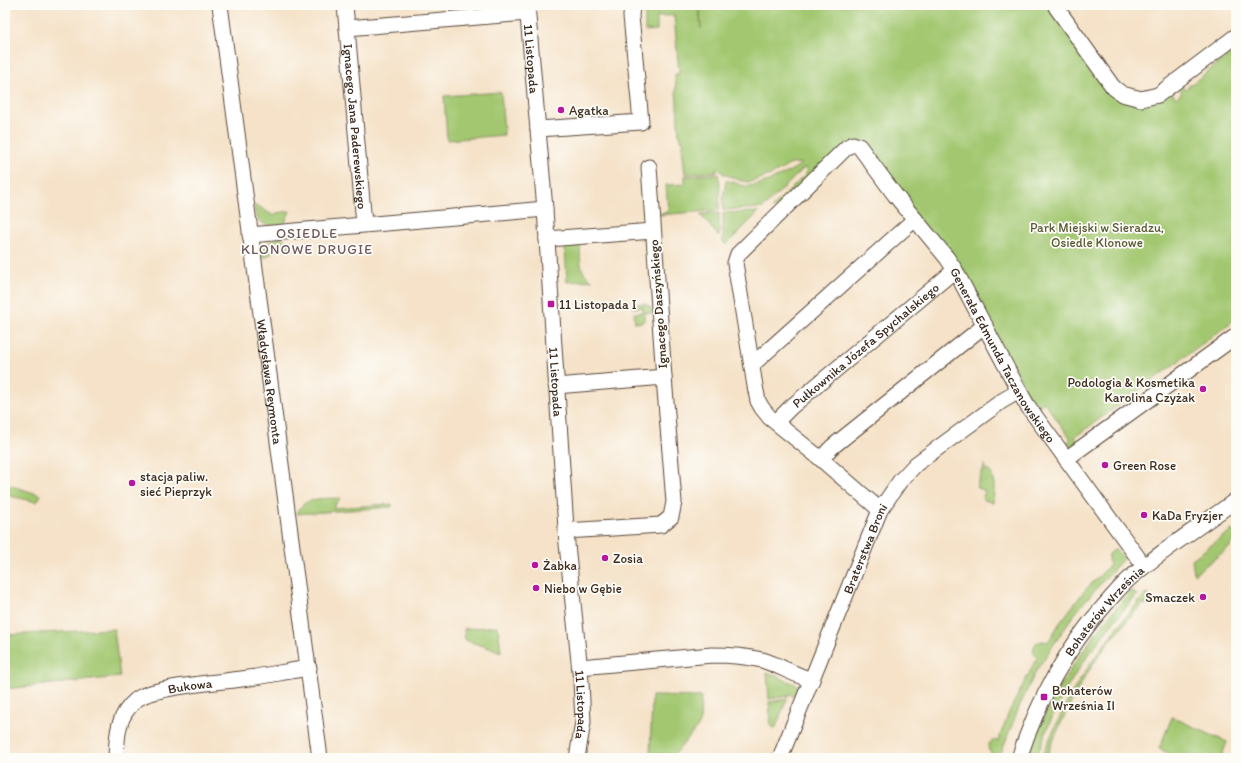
<svg xmlns="http://www.w3.org/2000/svg" width="1241" height="763" font-family="Itim,sans-serif">
<style>
.green{fill:#a2c770;stroke:#6e7847}
.lines{fill:none;stroke-linecap:round;stroke-linejoin:round}
.minor-casing{stroke:#574638;stroke-width:17}
.minor{stroke:#fff;stroke-width:15}
.poi-dot{fill:#b5179e;stroke:#fdfcf7;stroke-width:1.5}
.labels{text-anchor:middle;dominant-baseline:central;stroke-width:3.5;stroke-linejoin:round;paint-order:stroke}
.street-label{font-size:13px;fill:#3b2a1e;stroke:#fdfcf7}
.poi-label{font-size:13px;fill:#3b2a1e;stroke:#fdfcf7;text-anchor:start}
.park-label{font-size:13px;fill:#5a5937;stroke:#fdfcf7}
.neighbourhood-label{font-size:14px;letter-spacing:1px;fill:#6f595e;stroke:#fdfcf7}
</style>
<rect width="100%" height="100%" fill="#fdfcf7"/>
<filter id="ink" filterUnits="userSpaceOnUse"><feTurbulence type="fractalNoise" baseFrequency=".025" numOctaves="2"/><feDisplacementMap in="SourceGraphic" scale="8" xChannelSelector="R" yChannelSelector="G"/><feConvolveMatrix kernelMatrix="1 2 1 2 8 2 1 2 1" color-interpolation-filters="sRGB"/></filter>
<filter id="wash" filterUnits="userSpaceOnUse"><feTurbulence type="fractalNoise" baseFrequency=".012" numOctaves="4" result="noise"/><feDisplacementMap in="SourceGraphic" scale="16" xChannelSelector="R" yChannelSelector="G"/><feGaussianBlur stdDeviation="0.9" result="paint"/><feColorMatrix in="noise" values="0 0 0 0 0 0 0 0 0 0 0 0 0 0 0 0 0 1.4 0 .05"/><feComposite in="paint" operator="in"/></filter>
<g filter="url(#wash)">
<rect width="100%" height="100%" fill="#f5e2c8"/>
<g class="green">
<path d="M645 5H686L697 8 699 9 701 29 700 5H1051L1112 93 1170 90 1176 98 1182 93 1176 85H1179L1185 89 1236 50V235L1234 244 1236 257V319L1075 437 1080 444 1071 447 1064 445 1071 439 1044 402 1035 408 984 311 861 140 778 208H772L806 174 805 167 763 208 723 210V197L726 181C732 180 739 186 747 186 760 187 793 171 802 163L791 164 771 175 750 182 741 181 722 173 720 170 716 169 717 172 685 174 682 146 684 143 681 140V135H679L675 74H679L674 15 657 17V30L645 31Z"/>
<path d="M501 92 504 135 447 140 444 96Z"/>
<path d="M718 174 720 183 719 210 659 215 661 213 668 212 666 185 685 184V176Z"/>
<path d="M254 206H258L274 216 277 213 290 211 284 225C266 226 257 227 254 206Z"/>
<path d="M759 212 726 245 723 242V213Z"/>
<path d="M719 213V237L700 214Z"/>
<path d="M281 237 288 243 299 242V248H279L266 257 261 258C261 245 269 241 281 237Z"/>
<path d="M580 245C581 261 578 271 592 280L567 282 565 247Z"/>
<path d="M636 304H646L652 309 653 313H644V322L635 323 634 313 643 312V307L633 308Z"/>
<path d="M985 464V471L989 470C996 480 994 492 993 503L982 499 985 491 976 487Z"/>
<path d="M5 484 41 495 37 502 5 495Z"/>
<path d="M340 498 333 508 392 504V507L297 514C303 496 323 499 340 498Z"/>
<path d="M1232 530 1236 535V539L1232 542 1230 547 1194 574 1192 559Z"/>
<path d="M1115 549 1124 558 1085 601 1070 620 1036 671 1020 705 1000 755 995 756 989 751 988 746C990 741 993 740 998 741L1010 710 1037 658C1033 653 1032 649 1036 643L1042 641 1048 642 1059 624 1085 590 1110 565 1108 560 1109 554Z"/>
<path d="M1131 590 1137 595C1111 624 1087 654 1067 688 1054 710 1045 734 1036 758H1029C1030 747 1036 737 1040 727 1062 675 1095 632 1131 590Z"/>
<path d="M1146 593 1156 603 1151 605 1142 604C1126 622 1110 640 1096 660 1075 691 1060 724 1046 758H1041C1051 736 1061 713 1073 691 1094 656 1119 624 1146 593Z"/>
<path d="M498 626 501 652 465 640 464 629Z"/>
<path d="M114 629 120 677 5 689V635Z"/>
<path d="M767 672 777 676 797 685 798 691 796 697 789 694 788 696 769 699Z"/>
<path d="M652 696 701 697 700 724 674 755 650 754Z"/>
<path d="M787 699 775 729 771 727 769 702Z"/>
<path d="M1172 717 1227 742 1221 758H1180L1159 749Z"/>
</g>
</g>
<g filter="url(#ink)">
<g class="lines">
<defs>
<g id="minor">
<path id="s1" d="M220 5 320 758"/>
<path id="s2" d="M345 5 364 224"/>
<path id="s3" d="M527 5 545 209 567 544 581 681 583 722 577 758"/>
<path d="M1056 5V7L1113 87 1122 94 1141 99 1158 95 1236 36"/>
<path d="M347 28 527 13"/>
<path d="M538 129 641 122 631 16 632 5"/>
<path d="M250 235 545 209"/>
<path d="M547 239 653 231"/>
<path d="M752 365 915 219"/>
<path d="M556 386 664 377"/>
<path id="s4" d="M776 422 791 407 955 270"/>
<path d="M821 459 832 447 985 325"/>
<path d="M1066 459 1236 336"/>
<path id="s5" d="M880 510 821 459 770 418 762 408 758 401 755 386 735 263 738 254 847 147 853 144 859 146 895 195 947 258 955 270 1019 391 1027 405 1144 566"/>
<path d="M566 531 661 525 671 517 674 502 664 377 649 167"/>
<path d="M580 667 712 655C728 655 745 656 762 660 779 665 794 675 812 680"/>
<path id="s6" d="M116 758C117 735 117 716 136 700 152 686 225 682 249 678 269 675 289 671 309 668"/>
<path id="s7" d="M780 758 880 510 900 481 916 464 1002 401 1019 391"/>
<path id="s8" d="M1019 758C1038 701 1064 651 1104 606 1112 597 1120 587 1129 579 1162 550 1201 526 1236 500"/>
</g>
</defs>
<use href="#minor" class="minor-casing"/>
<use href="#minor" class="minor"/>
</g>
</g>
<g class="poi-dot">
<circle cx="561" cy="110" r="4"/>
<rect x="547" y="300" width="8" height="8" rx="2"/>
<circle cx="1203" cy="389" r="4"/>
<circle cx="1105" cy="465" r="4"/>
<circle cx="132" cy="483" r="4"/>
<circle cx="1144" cy="515" r="4"/>
<circle cx="605" cy="558" r="4"/>
<circle cx="535" cy="565" r="4"/>
<circle cx="536" cy="588" r="4"/>
<circle cx="1203" cy="597" r="4"/>
<rect x="1040" y="693" width="8" height="8" rx="2"/>
</g>
<g class="labels">
<g class="street-label">
<text stroke="none"><textPath href="#s3" startOffset="54">11 Listopada</textPath></text>
<text stroke="none"><textPath href="#s2" startOffset="122">Ignacego Jana Paderewskiego</textPath></text>
<text transform="translate(658 304) rotate(-94)">Ignacego Daszyńskiego</text>
<text stroke="none"><textPath href="#s4" startOffset="118">Pułkownika Józefa Spychalskiego</textPath></text>
<text stroke="none"><textPath href="#s5" startOffset="734">Generała Edmunda Taczanowskiego</textPath></text>
<text stroke="none"><textPath href="#s1" startOffset="380">Władysława Reymonta</textPath></text>
<text stroke="none"><textPath href="#s3" startOffset="378">11 Listopada</textPath></text>
<text stroke="none"><textPath href="#s7" startOffset="226">Braterstwa Broni</textPath></text>
<text stroke="none"><textPath href="#s8" startOffset="172">Bohaterów Września</textPath></text>
<text stroke="none"><textPath href="#s6" startOffset="120">Bukowa</textPath></text>
<text stroke="none"><textPath href="#s3" startOffset="702">11 Listopada</textPath></text>
</g>
<g class="poi-label">
<text x="569" y="110">Agatka</text>
<text x="559" y="304">11 Listopada I</text>
<text x="1195" y="382" text-anchor="end">Podologia &amp; Kosmetika<tspan x="1195" dy="15">Karolina Czyżak</tspan></text>
<text x="1113" y="465">Green Rose</text>
<text x="140" y="476">stacja paliw.<tspan x="140" dy="15">sieć Pieprzyk</tspan></text>
<text x="1152" y="515">KaDa Fryzjer</text>
<text x="613" y="558">Zosia</text>
<text x="543" y="565">Żabka</text>
<text x="544" y="588">Niebo w Gębie</text>
<text x="1195" y="597" text-anchor="end">Smaczek</text>
<text x="1052" y="690">Bohaterów<tspan x="1052" dy="15">Września II</tspan></text>
</g>
<g class="park-label">
<text x="1097" y="227">Park Miejski w Sieradzu,<tspan x="1097" dy="15">Osiedle Klonowe</tspan></text>
</g>
<g class="neighbourhood-label">
<text x="307" y="233">OSIEDLE<tspan x="307" dy="16">KLONOWE DRUGIE</tspan></text>
</g>
</g>
<rect width="1241" height="763" fill="none" stroke="#fdfcf7" stroke-width="20"/>
</svg>
